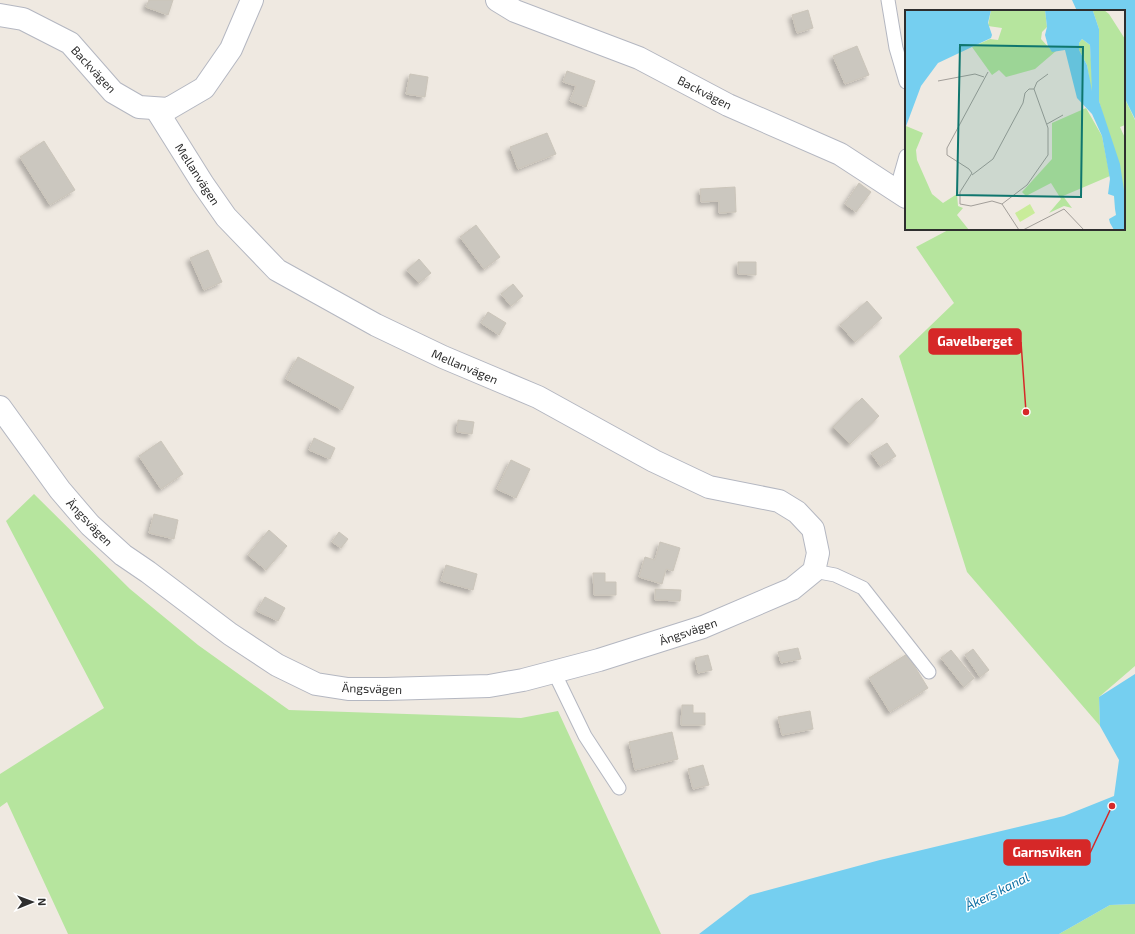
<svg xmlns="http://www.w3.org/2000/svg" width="1135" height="934" font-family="'Exo 2',sans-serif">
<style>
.green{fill:#b6e59e}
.water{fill:#75cff0}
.building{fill:#cbc7bf;stroke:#cbc5ba;filter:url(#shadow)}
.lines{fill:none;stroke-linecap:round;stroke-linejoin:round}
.service-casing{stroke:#b4b7c1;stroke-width:15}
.minor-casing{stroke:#b4b7c1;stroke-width:24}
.service{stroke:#fff;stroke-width:13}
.minor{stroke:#fff;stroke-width:22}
.labels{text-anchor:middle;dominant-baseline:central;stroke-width:3;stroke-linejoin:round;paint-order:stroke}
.street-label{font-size:12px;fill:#2e2e2e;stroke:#fff}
.water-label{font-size:13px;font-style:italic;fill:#0d6fa3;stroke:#fff}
.inset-road{fill:none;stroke:#a29e99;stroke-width:1}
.view{fill:#0f766e;fill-opacity:0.15;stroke:#0f766e;stroke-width:2}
.inset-edge{fill:none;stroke:#2e2e2e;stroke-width:2}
.leader{fill:none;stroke:#d62828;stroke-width:1.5}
.callout-dot{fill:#d62828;stroke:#fff;stroke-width:1.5}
.callout{fill:#d62828;stroke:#d62828;stroke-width:1.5}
.callout-label{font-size:13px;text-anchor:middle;font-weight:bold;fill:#fff}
</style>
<defs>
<filter id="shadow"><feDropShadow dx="-3.5" dy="3.5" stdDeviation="2" flood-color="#0004"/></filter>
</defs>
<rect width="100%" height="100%" fill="#efe9e1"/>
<g class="green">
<path d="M1124 97 1135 120V666L1099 697 1100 726 967 572 899 356 954 303 916 247 950 229H1124Z"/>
<path d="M34 494 130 589 198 645 289 710 521 718 558 711 661 934H68L7 802 0 807V774L104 708 6 521Z"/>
<path d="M1135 904V934H1059L1110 905Z"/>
</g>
<g class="water">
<path d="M1072 0H1135V119L1124 97V11H1077Z"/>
<path d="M1135 674V904L1110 905 1059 934H699L750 895 880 860 1064 816 1114 796 1119 760 1100 726 1099 697Z"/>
</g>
<g class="building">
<path d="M149 0H173L168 15 146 7Z"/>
<path d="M808 10 813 28 797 33 792 15Z"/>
<path d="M857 46 869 75 845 84 833 56Z"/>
<path d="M567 71 595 81 586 107 570 101 576 86 563 82Z"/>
<path d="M410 74 428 77 425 97 406 94Z"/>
<path d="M547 133 556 154 518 169 510 147Z"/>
<path d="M44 141 75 190 50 205 20 157Z"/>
<path d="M859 183 871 192 856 212 845 204Z"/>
<path d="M735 187 736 212 719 213V201L701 202 700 189Z"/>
<path d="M476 225 500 257 484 269 460 237Z"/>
<path d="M208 250 222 282 204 290 190 258Z"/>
<path d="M419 259 431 273 419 283 407 270Z"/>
<path d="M738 262H756V275L738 274Z"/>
<path d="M513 284 523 296 511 306 501 294Z"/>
<path d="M867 301 882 318 855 342 840 325Z"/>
<path d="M488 312 506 323 499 335 481 323Z"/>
<path d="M298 357 354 387 342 410 286 379Z"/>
<path d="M862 398 879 416 850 444 833 427Z"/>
<path d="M458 420 474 422 472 434 457 432Z"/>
<path d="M314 438 335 448 330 459 309 450Z"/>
<path d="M161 441 183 474 161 489 139 456Z"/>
<path d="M887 443 896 456 880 466 871 453Z"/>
<path d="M511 460 530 469 516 498 497 489Z"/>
<path d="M154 514 178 520 174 539 149 533Z"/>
<path d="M269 530 287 546 266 570 248 555Z"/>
<path d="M339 532 348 539 341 548 332 542Z"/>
<path d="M660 542 680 548 673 571 666 569 662 584 639 577 645 557 655 560Z"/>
<path d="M446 565 477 574 473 590 441 581Z"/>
<path d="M593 573H605V582H616V595H594Z"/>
<path d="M655 589 681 590 680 601 655 600Z"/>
<path d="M265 597 285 608 278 621 257 611Z"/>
<path d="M798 648 801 659 781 663 778 652Z"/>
<path d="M973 649 989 670 980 677 965 655Z"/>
<path d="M951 650 974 678 964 687 941 658Z"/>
<path d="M907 654 928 688 890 712 869 678Z"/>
<path d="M708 655 712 670 698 673 695 658Z"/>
<path d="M682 705H693V713H705V725H681Z"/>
<path d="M810 711 813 729 782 735 778 717Z"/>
<path d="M672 732 678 759 635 770 629 742Z"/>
<path d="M703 765 709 785 693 789 688 769Z"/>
</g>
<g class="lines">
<defs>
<g id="service">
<path d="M888 0 896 48 906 82"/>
<path d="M896 191 906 156"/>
<path d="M814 571 835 575 863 588 929 672"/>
<path d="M554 672 585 736 619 788"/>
</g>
<g id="minor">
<path d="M497 0 515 11 639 58 728 105 840 154 906 197"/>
<path d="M0 15 23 19 70 43 113 92 139 107 168 109 204 88 231 49 252 0"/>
<path d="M0 407 60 490 90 525 123 555 148 572 230 634 277 665 316 684 348 689H386L489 686 523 680 599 660 703 627 792 589 814 571 818 553 813 529 797 512 779 501 709 487 654 461 538 397 443 357 376 325 277 270 226 217 203 184 156 109"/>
</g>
</defs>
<use href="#service" class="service-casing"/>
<use href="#minor" class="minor-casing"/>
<use href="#service" class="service"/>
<use href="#minor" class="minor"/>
</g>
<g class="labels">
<g class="street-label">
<text transform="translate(94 69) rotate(47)">Backvägen</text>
<text transform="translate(705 92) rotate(27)">Backvägen</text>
<text transform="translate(198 174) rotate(57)">Mellanvägen</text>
<text transform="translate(465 366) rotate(23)">Mellanvägen</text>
<text transform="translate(90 522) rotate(46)">Ängsvägen</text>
<text transform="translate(688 631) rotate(-19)">Ängsvägen</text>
<text transform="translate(372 688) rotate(2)">Ängsvägen</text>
</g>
<g class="water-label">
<text transform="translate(997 891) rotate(-26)">Åkers kanal</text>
</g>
</g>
<g transform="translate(905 10)">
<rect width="220" height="220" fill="#efe9e1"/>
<path d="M86 0H140L142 17 137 22 136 29 147 41H151L130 59 101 67 94 60 87 65 67 37 85 29 93 30 97 18 83 16ZM185 0H199L204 4 220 29V115L215 117 220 128V187L194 91V19L188 1ZM177 29 185 35 188 80 186 81 182 55 174 40V33ZM181 98 197 126 205 166 158 186 167 198 159 196 144 203 156 189 146 173 121 186 117 182 147 149V113ZM1 116 18 123 11 140 12 150 27 184 38 193 52 184 53 196 58 198 52 205 64 220H0Z" fill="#b6e59e"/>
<path d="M125 194 130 203 115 212 110 203Z" fill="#c9ec9a"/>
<path d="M0 0H86L83 13 87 25 86 28 33 53 16 76 0 119ZM140 0 188 1 194 19V91L215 154 220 187V220H209L205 213 204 209 211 205 210 199 209 186 203 184 205 169 197 126 187 104 172 88 160 40 147 42 143 36 140 25 142 17ZM177 29 185 35 187 81 182 55 174 40V33Z" fill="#75cff0" fill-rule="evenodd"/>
<path class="inset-road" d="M83 62 42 138V145L64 159 67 163 55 182V194L66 196 87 191 97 194 114 220M33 71 70 64 79 67M129 79 132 72 143 64M142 114 158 105M67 165 88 149 118 93 120 83 124 79H129L143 118V145L122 175 97 194M118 220 159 199 179 220"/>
<path class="view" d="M55 35 178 37 176 187 52 185Z"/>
<rect width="220" height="220" class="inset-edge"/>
</g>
<path class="leader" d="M1026 412L1021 342M1112 806L1090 853"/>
<g class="callout-dot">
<circle cx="1026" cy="412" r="4"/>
<circle cx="1112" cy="806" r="4"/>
</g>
<g class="callout">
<rect x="929" y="329" width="92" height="25" rx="4"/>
<rect x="1004" y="840" width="86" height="25" rx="4"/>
</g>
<g class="callout-label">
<text x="975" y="346">Gavelberget</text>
<text x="1047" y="857">Garnsviken</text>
</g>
<g transform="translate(32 902) rotate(89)" stroke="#ffffff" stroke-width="3" paint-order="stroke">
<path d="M0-3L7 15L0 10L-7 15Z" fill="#2e2e2e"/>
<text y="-6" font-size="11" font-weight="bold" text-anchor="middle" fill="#2e2e2e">N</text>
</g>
</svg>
